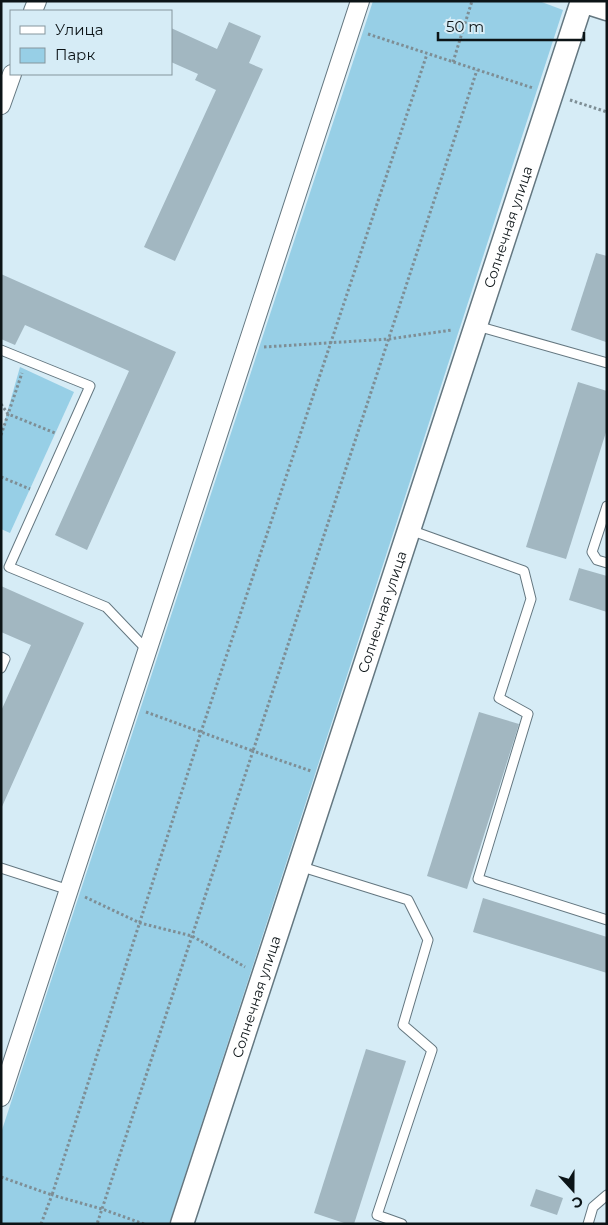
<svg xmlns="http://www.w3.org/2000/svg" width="608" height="1225" font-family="Montserrat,sans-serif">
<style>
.green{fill:#97cfe6}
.building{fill:#a2b7c1}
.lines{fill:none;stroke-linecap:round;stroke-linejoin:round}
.service-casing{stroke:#647780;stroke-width:11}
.minor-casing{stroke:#647780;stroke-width:20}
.tertiary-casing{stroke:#647780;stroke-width:25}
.path{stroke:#7e8e95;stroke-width:3;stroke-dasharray:2.5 2.5;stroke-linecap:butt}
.service{stroke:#fff;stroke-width:9}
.minor{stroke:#fff;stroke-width:18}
.tertiary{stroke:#fff;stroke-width:22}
.labels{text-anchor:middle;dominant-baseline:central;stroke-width:4;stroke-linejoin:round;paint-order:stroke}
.street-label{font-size:14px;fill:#0c1417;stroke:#d6ecf6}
</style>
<rect width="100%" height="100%" fill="#d6ecf6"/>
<g class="green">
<path d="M373 1H539L563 10 169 1224H1V1133Z"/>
<path d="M20 367 74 392 10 533 1 529V434Z"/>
</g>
<g class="building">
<path d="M229 22 261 36 249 63 263 69 175 261 144 247 216 90 195 80 198 74 171 62V28L217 49Z"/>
<path d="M596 253 607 256 606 342 571 330Z"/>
<path d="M1 274 176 352 87 550 55 535 129 371 25 325 15 345 1 339Z"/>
<path d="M578 382 607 391V429L566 559 526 547Z"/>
<path d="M579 568 607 576V612L569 600Z"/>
<path d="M1 586 84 623 1 809V711L31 645 1 632Z"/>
<path d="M479 712 519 724 467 889 427 876Z"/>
<path d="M483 898 607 937V973L473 932Z"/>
<path d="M366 1049 406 1061 354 1224H347L314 1213Z"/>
<path d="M536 1189 563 1198 557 1215 530 1206Z"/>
</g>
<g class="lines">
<defs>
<g id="service">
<path d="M477 326 607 363"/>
<path d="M1 350 90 386 9 567 106 607 147 650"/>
<path d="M607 506 592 552 597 560 607 563"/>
<path d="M410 530 524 571 531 599 499 698 528 714 478 879 607 920"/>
<path d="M1 657 5 659 1 668"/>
<path d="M299 866 408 900 428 940 403 1025 432 1050 377 1215 402 1224"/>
<path d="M1 868 69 890"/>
<path d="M588 1224 593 1207 607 1195"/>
</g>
<g id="minor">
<path d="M33 11 37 1"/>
<path d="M1 105 12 74"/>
<path d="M1 1097 360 1"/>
</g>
<g id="tertiary">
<path id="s1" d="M182 1224 582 1 607 9"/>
</g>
</defs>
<use href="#service" class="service-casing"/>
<use href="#minor" class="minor-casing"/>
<use href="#tertiary" class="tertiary-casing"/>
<g class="path">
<path d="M368 34 533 88"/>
<path d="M453 62 472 1"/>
<path d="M570 100 607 112"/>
<path d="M264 347 389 339 452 330"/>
<path d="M1 404 8 414 55 433"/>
<path d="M1 435 22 373"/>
<path d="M1 477 30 489"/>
<path d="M146 712 253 751 477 70"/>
<path d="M85 897 140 923 192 936 245 967"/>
<path d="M1 1177 52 1195 201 732 427 54"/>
<path d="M41 1224 52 1195 102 1209 97 1224"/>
<path d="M144 1224 102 1209 253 751 311 771"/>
</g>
<use href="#service" class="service"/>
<use href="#minor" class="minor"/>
<use href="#tertiary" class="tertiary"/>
</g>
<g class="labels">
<g class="street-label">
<text stroke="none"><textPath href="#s1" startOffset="1049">Солнечная улица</textPath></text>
<text stroke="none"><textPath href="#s1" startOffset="644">Солнечная улица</textPath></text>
<text stroke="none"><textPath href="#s1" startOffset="239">Солнечная улица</textPath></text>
</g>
</g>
<rect width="608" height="1225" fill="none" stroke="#0c1417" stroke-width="5"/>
<rect x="10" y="10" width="162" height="65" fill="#d6ecf6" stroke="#85969d"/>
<rect x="20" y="26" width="25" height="8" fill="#ffffff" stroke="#85969d"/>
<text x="55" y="35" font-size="15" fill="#0c1417">Улица</text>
<rect x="20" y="48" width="25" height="15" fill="#97cfe6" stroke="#85969d"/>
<text x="55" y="60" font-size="15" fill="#0c1417">Парк</text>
<g transform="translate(573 1190) rotate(159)" stroke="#d6ecf6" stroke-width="4" paint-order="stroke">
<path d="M0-4L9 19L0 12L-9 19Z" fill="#0c1417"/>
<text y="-8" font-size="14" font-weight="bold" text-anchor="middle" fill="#0c1417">С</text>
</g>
<path d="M438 32v8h146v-8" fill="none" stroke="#0c1417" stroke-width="2.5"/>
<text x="446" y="32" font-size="15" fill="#0c1417" stroke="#d6ecf6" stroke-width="4" paint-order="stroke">50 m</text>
</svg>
